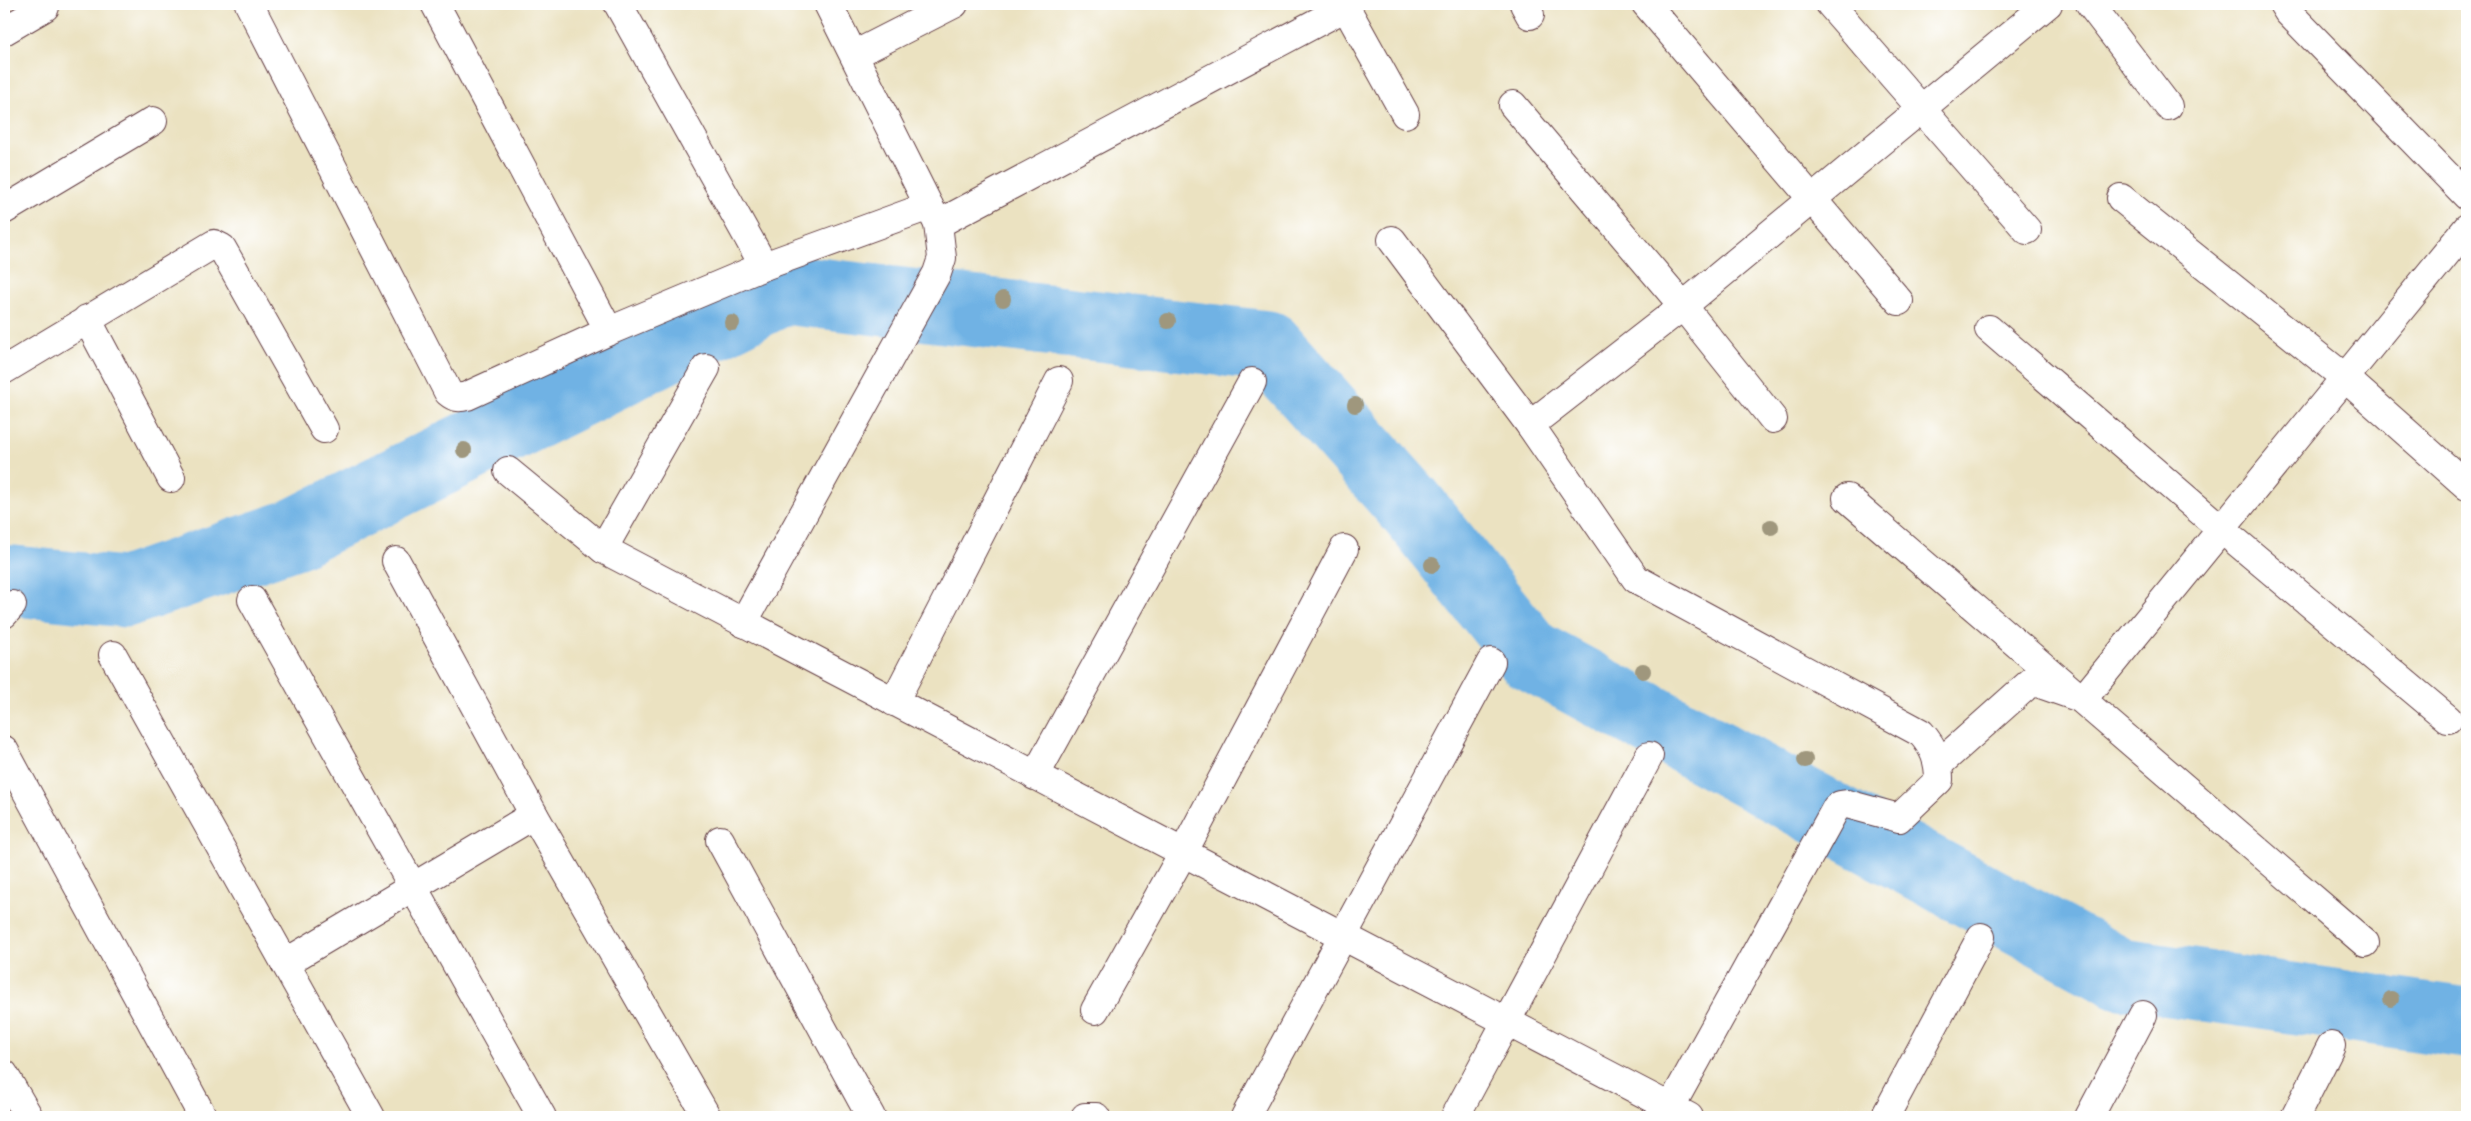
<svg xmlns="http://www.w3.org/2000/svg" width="2471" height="1121" font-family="Sriracha,sans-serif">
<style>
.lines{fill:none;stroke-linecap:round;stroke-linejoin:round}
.river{stroke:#6fb2e4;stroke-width:71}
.street-casing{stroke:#623c42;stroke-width:30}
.street{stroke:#fff;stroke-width:28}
.tree{fill:#9f977d}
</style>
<rect width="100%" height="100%" fill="#fff"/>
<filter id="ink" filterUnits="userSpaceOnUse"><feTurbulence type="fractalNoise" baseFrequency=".02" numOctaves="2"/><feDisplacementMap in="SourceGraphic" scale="10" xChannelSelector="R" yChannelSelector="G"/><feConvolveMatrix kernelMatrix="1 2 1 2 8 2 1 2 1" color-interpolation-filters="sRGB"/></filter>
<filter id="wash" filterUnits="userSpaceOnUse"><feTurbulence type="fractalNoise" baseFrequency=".0096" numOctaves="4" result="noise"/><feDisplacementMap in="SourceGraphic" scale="20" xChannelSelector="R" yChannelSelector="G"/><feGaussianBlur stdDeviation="1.12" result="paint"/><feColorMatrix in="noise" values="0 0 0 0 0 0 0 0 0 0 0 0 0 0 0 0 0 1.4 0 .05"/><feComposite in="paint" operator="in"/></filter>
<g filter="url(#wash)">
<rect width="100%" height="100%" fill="#ebe2c1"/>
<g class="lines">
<path class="river" d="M4 580 125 592 294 534 784 289 1268 346 1409 504 1529 654 2121 974 2467 1023"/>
</g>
</g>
<g filter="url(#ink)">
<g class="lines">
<defs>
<g id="street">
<path d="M249 4 448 392C455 398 459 398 467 396L609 331 764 266 929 206"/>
<path d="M435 4 609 331"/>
<path d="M618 4 764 266"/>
<path d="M1344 4 1405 114"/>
<path d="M1524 4 1530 15"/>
<path d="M1646 4 1899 301"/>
<path d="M1830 4 2027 230"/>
<path d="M2090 4 2168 106"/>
<path d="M2283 4 2288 12 2467 196"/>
<path d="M4 31 45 7"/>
<path d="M854 55 954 4"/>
<path d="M1513 105 1683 306 1773 419"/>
<path d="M2121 198 2344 377 2467 486"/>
<path d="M4 210 153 121"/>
<path d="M938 224 1346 7"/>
<path d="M1392 240 1530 425 1636 579 1921 733C1934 748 1939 760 1939 780L1899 818 1847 804 1840 805 1836 808 1665 1117"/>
<path d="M87 319 171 478"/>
<path d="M1989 329 2220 528 2448 719"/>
<path d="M4 370 214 244 222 248 324 429"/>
<path d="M1530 425 1683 306 2048 4"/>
<path d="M508 471 603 549 1689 1117"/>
<path d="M1847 498 2365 943"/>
<path d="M603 549 706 368"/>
<path d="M396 561 534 815 707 1117"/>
<path d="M252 600 542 1117"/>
<path d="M4 614 12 605"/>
<path d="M743 623 937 273 942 258 938 224 828 4"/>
<path d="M113 655 371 1117"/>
<path d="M894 702 1059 381"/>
<path d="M4 750 203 1117"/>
<path d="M1939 764 2032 681 2083 699 2467 228"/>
<path d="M1035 776 1252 382"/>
<path d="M720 840 871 1117"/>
<path d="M285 963 534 815"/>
<path d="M1095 1010 1183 853 1344 549"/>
<path d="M4 1074 29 1117"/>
<path d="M1085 1117H1096"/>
<path d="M1245 1117 1491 662"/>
<path d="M1455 1117 1649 756"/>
<path d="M1885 1117 1981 937"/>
<path d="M2089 1117 2143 1015"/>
<path d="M2295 1117 2331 1046"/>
</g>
</defs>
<use href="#street" class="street-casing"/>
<use href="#street" class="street"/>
</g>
<g class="tree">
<circle cx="1003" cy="299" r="8"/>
<circle cx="1168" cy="321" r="8"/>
<circle cx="732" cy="323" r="8"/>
<circle cx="1355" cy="405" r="8"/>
<circle cx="464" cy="450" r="8"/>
<circle cx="1771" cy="527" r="8"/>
<circle cx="1432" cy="565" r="8"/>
<circle cx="1643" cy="671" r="8"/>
<circle cx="1805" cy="760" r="8"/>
<circle cx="2391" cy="999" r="8"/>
</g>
</g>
<rect width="2471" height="1121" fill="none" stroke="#fff" stroke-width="20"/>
</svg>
